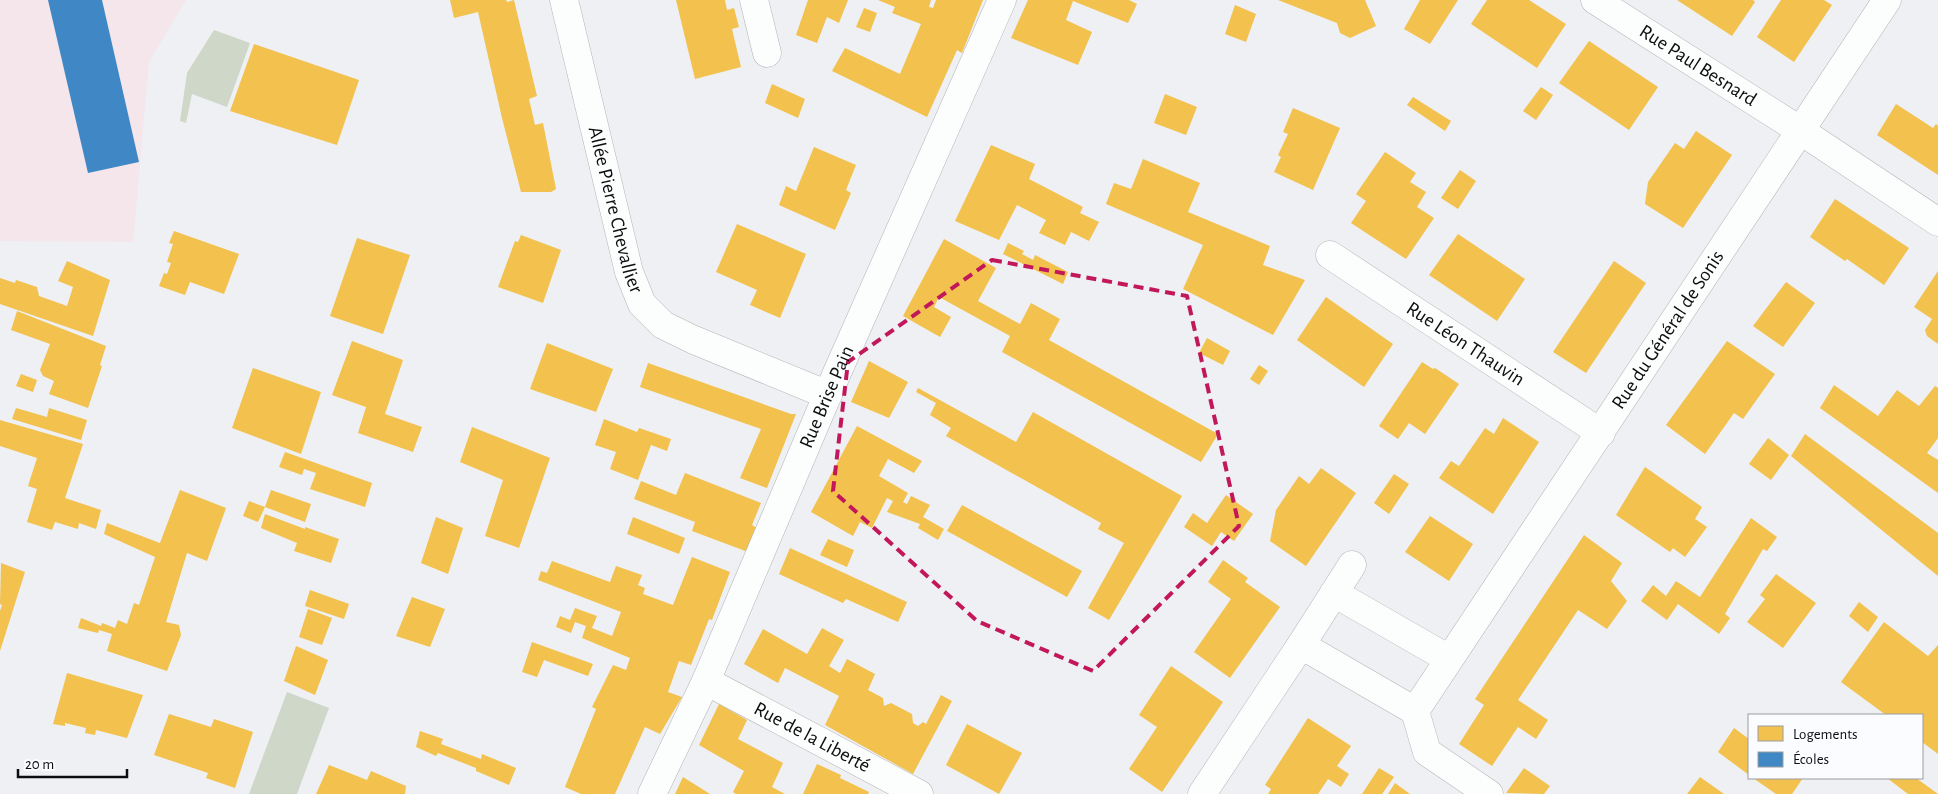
<svg xmlns="http://www.w3.org/2000/svg" width="1938" height="794" font-family="'Alegreya Sans',sans-serif">
<style>
.education{fill:#f4e6ea}
.green{fill:#cfd7c8}
.homes{fill:#f2c14e}
.schools{fill:#3f88c5}
.lines{fill:none;stroke-linecap:round;stroke-linejoin:round}
.minor-casing{stroke:#b3b4b6;stroke-width:29}
.minor{stroke:#fcfdfd;stroke-width:28}
.marked{fill:none;stroke:#c2185b;stroke-width:4;stroke-dasharray:10 6;stroke-linejoin:round}
.labels{text-anchor:middle;dominant-baseline:central;stroke-width:5;stroke-linejoin:round;paint-order:stroke}
.street-label{font-size:20px;fill:#0c0d0f;stroke:#fbfcff}
</style>
<rect width="100%" height="100%" fill="#eef0f3"/>
<path class="education" d="M0 0H186L149 62 133 242 0 241Z"/>
<g class="green">
<path d="M214 30 250 43 227 107 192 94 186 123 180 121 187 73Z"/>
<path d="M287 692 329 708 297 794H249Z"/>
</g>
<g class="homes">
<path d="M450 0H506L507 2 514 0 537 96 529 99 535 125 543 123 556 189 551 192H521L502 118 478 12 454 18Z"/>
<path d="M676 0H725L727 10 734 8 739 27 732 29 741 67 695 79Z"/>
<path d="M808 0H848L839 23 827 17 817 43 796 35Z"/>
<path d="M878 0H931L929 7 933 8 936 0H983L962 53 957 50 927 117 832 71 845 48 900 74 921 24 892 13 895 7Z"/>
<path d="M1028 0H1129L1137 4 1128 23 1073 1 1066 20 1092 32 1078 65 1011 38Z"/>
<path d="M1278 0H1365L1376 26 1350 38 1340 33 1337 23Z"/>
<path d="M1420 0H1458L1430 44 1404 29Z"/>
<path d="M1487 0H1529L1566 24 1537 68 1471 24Z"/>
<path d="M1677 0H1753L1755 2 1732 36Z"/>
<path d="M1781 0H1824L1832 5 1794 62 1757 37Z"/>
<path d="M1235 5 1256 14 1246 42 1225 34Z"/>
<path d="M864 8 877 13 870 32 856 27Z"/>
<path d="M1589 41 1658 87 1629 130 1559 83Z"/>
<path d="M254 44 359 80 337 145 230 111Z"/>
<path d="M772 84 805 99 798 118 765 103Z"/>
<path d="M1541 87 1553 95 1536 120 1523 111Z"/>
<path d="M1165 94 1197 107 1186 135 1154 123Z"/>
<path d="M1413 97 1451 121 1445 131 1407 105Z"/>
<path d="M1896 104 1933 128 1936 124 1938 126V175L1877 135Z"/>
<path d="M1293 108 1340 128 1313 190 1274 172 1281 157 1278 155 1288 134 1283 132Z"/>
<path d="M1696 131 1732 155 1683 228 1645 204 1648 182 1675 143 1684 149Z"/>
<path d="M991 145 1035 164 1029 179 1083 207 1080 213 1099 222 1089 241 1071 232 1065 245 1039 233 1046 220 1017 205 999 240 955 221Z"/>
<path d="M814 147 856 165 846 190 851 193 835 230 779 205 786 186 796 191Z"/>
<path d="M1385 152 1416 173 1410 182 1426 192 1417 207 1434 218 1406 259 1351 223 1366 201 1356 194Z"/>
<path d="M1143 159 1200 183 1188 212 1270 246 1263 265 1305 280 1273 335 1183 289 1203 245 1106 204 1114 183 1131 189Z"/>
<path d="M1460 170 1476 181 1458 209 1441 198Z"/>
<path d="M1835 199 1909 248 1884 285 1847 259 1845 261 1810 237Z"/>
<path d="M737 224 806 254 780 318 750 305 757 290 716 272Z"/>
<path d="M174 231 239 254 224 294 190 282 185 295 159 286 164 273 167 274 171 263 167 262 173 244 169 243Z"/>
<path d="M1458 234 1525 279 1497 321 1429 275Z"/>
<path d="M521 235 561 250 543 303 498 287 515 241 518 242Z"/>
<path d="M357 238 410 255 383 334 330 316Z"/>
<path d="M944 239 996 268 978 301 1020 324 1031 303 1060 319 1049 340 1218 434 1201 462 1002 352 1010 336 939 297 934 307 951 317 940 337 903 316Z"/>
<path d="M1008 243 1024 251 1022 254 1033 260 1035 255 1068 272 1063 284 1003 254Z"/>
<path d="M67 261 110 280 93 336 0 304V278L15 283 16 280 37 287 39 296 67 306 73 287 58 281Z"/>
<path d="M1614 261 1646 283 1586 373 1553 352Z"/>
<path d="M1938 271V344L1927 336 1925 330 1932 319 1914 307Z"/>
<path d="M1786 282 1815 303 1783 347 1753 326Z"/>
<path d="M1326 297 1393 344 1364 387 1297 340Z"/>
<path d="M17 311 106 346 100 365 102 366 88 408 49 394 54 381 43 376 40 370 50 344 11 330Z"/>
<path d="M1207 338 1230 351 1223 365 1199 353Z"/>
<path d="M352 341 403 360 385 414 422 427 413 452 358 433 366 407 332 395Z"/>
<path d="M1727 341 1775 374 1743 419 1734 413 1705 454 1666 425Z"/>
<path d="M547 343 613 369 596 412 530 389Z"/>
<path d="M869 361 908 382 889 418 851 402Z"/>
<path d="M1422 362 1433 369 1435 368 1459 384 1425 434 1409 423 1398 439 1379 426Z"/>
<path d="M648 363 791 414H796L767 488 740 478 761 429 640 387Z"/>
<path d="M1259 365 1268 371 1259 385 1250 379Z"/>
<path d="M253 368 321 392 301 454 232 428Z"/>
<path d="M21 374 37 380 33 392 16 386Z"/>
<path d="M1834 385 1878 416 1897 390 1919 406 1935 386 1938 388V438L1927 453 1938 460V493L1820 408Z"/>
<path d="M918 388 1016 442 1033 412 1182 496 1109 620 1088 608 1124 543 1098 529 1101 523 946 436 951 428 930 415 936 403 916 392Z"/>
<path d="M16 408 47 417 49 408 87 420 81 440 12 419Z"/>
<path d="M1503 418 1539 442 1493 514 1439 478 1451 461 1459 466 1485 428 1494 434Z"/>
<path d="M604 419 637 432 639 428 671 439 667 451 651 445 638 480 610 469 616 452 595 445Z"/>
<path d="M0 420 83 444 65 498 101 510 96 529 79 523 78 529 55 522 52 530 27 522 37 489 28 486 37 458 0 446Z"/>
<path d="M857 426 922 461 914 473 888 459 879 476 908 493 903 502 907 504 911 496 930 505 923 517 944 529 938 540 918 528 920 524 887 512 893 501 887 498 872 528 860 522 853 536 811 512Z"/>
<path d="M472 427 550 458 519 548 485 536 503 480 460 462Z"/>
<path d="M1805 434 1938 533V576L1791 456Z"/>
<path d="M1768 438 1789 455 1771 480 1749 464Z"/>
<path d="M285 452 372 483 365 507 310 489 316 473 304 469 302 475 279 467Z"/>
<path d="M1645 467 1702 507 1695 519 1707 527 1685 557 1673 548 1670 552 1616 515Z"/>
<path d="M1321 468 1356 493 1306 566 1270 541 1276 510 1299 476 1309 484Z"/>
<path d="M685 473 761 503 752 525 757 528 748 552 692 531 695 522 634 499 641 481 676 495Z"/>
<path d="M1394 474 1409 484 1389 514 1374 503Z"/>
<path d="M180 490 226 508 207 561 187 553 166 622 179 625 181 635 167 671 107 651 112 634 99 630 98 633 78 628 81 618 101 626 102 623 115 628 118 620 127 624 134 603 139 605 155 557 104 534 107 523 160 543Z"/>
<path d="M271 490 311 504 305 522 265 507Z"/>
<path d="M1226 495 1253 514 1234 541 1221 532 1212 546 1184 527 1193 513 1207 523Z"/>
<path d="M249 501 265 507 258 522 243 516Z"/>
<path d="M962 505 1082 571 1067 597 947 531Z"/>
<path d="M265 514 305 529V527L339 539 331 563 294 551 297 543 261 528Z"/>
<path d="M1430 516 1473 544 1449 581 1405 552Z"/>
<path d="M436 517 463 528 448 574 421 563Z"/>
<path d="M633 517 685 538 679 554 627 534Z"/>
<path d="M1751 518 1777 537 1767 551 1763 549 1725 614 1730 618 1719 634 1678 604 1667 620 1641 601 1653 585 1666 596 1676 581 1700 597Z"/>
<path d="M1584 535 1622 563 1611 581 1627 601 1607 629 1578 610 1518 700 1548 720 1536 739 1518 727 1492 766 1459 744 1484 705 1475 699Z"/>
<path d="M828 539 854 550 847 567 820 555Z"/>
<path d="M790 548 907 602 898 622 846 599 843 603 779 574Z"/>
<path d="M692 557 730 572 712 620 709 619 691 665 679 661 668 692 682 697 660 734 645 727 615 794H581L565 787 596 709 592 707 613 665 626 670 630 658 582 638 586 626 575 622 571 633 556 627 560 616 570 620 575 608 597 616 592 628 612 636 621 612 538 580 541 571 547 573 552 561 610 582 616 566 642 575 638 585 645 588 643 594 673 605Z"/>
<path d="M1223 560 1248 578 1245 582 1280 607 1230 678 1194 652 1231 599 1208 582Z"/>
<path d="M1 563 25 572 0 651V611L2 605 0 604Z"/>
<path d="M1776 574 1816 603 1783 648 1747 622 1765 599 1760 595Z"/>
<path d="M310 590 349 604 344 619 305 606Z"/>
<path d="M412 597 445 609 430 647 396 636Z"/>
<path d="M1859 602 1878 617 1868 632 1849 616Z"/>
<path d="M308 609 332 618 322 645 299 637Z"/>
<path d="M1884 622 1928 656 1938 645V754L1922 742V715H1886L1841 682Z"/>
<path d="M822 628 844 640 829 666 840 673 847 659 875 674 868 690 883 698 884 706 891 703 912 714 913 723 918 726 923 722 926 724 941 695 952 701 913 774 825 725 839 696 785 668 778 683 744 664 763 629 807 654Z"/>
<path d="M532 642 593 664 588 676 544 660 537 677 522 672Z"/>
<path d="M296 646 328 660 315 695 284 681Z"/>
<path d="M1171 666 1223 702 1162 792 1129 769 1157 727 1139 715Z"/>
<path d="M67 673 143 695 127 738 96 730 95 735 85 733 86 728 65 723V726L53 724Z"/>
<path d="M719 704 747 720 738 739 783 763 772 787 785 794H736L733 792 744 771 699 745Z"/>
<path d="M169 714 211 727 214 719 253 732 235 788 206 778 208 773 154 755Z"/>
<path d="M1308 718 1351 746 1337 766 1349 774 1341 787 1328 779 1318 794H1268L1271 789 1265 785Z"/>
<path d="M967 724 1022 753 999 794 946 765Z"/>
<path d="M1734 728 1749 739V775L1718 752Z"/>
<path d="M420 731 443 739 441 744 481 759 482 754 516 768 509 785 476 771V768L438 753 436 756 416 747Z"/>
<path d="M817 764 841 775 840 778 869 792 868 794H803Z"/>
<path d="M329 765 367 780 371 771 406 786 405 794H316Z"/>
<path d="M1379 768 1394 777 1382 794H1362Z"/>
<path d="M1524 768 1550 786 1544 794 1506 793Z"/>
<path d="M683 777 710 794H675Z"/>
<path d="M1700 777 1724 794H1687Z"/>
<path d="M1753 778H1803L1792 794H1776Z"/>
<path d="M1887 778H1916L1938 794H1908Z"/>
<path d="M1395 783 1410 794H1388Z"/>
</g>
<path class="schools" d="M48 0H102L139 162 88 173Z"/>
<g class="lines">
<defs>
<g id="minor">
<path id="s1" d="M564 0 629 272 642 304 663 325 694 340 828 395"/>
<path d="M754 0 767 53"/>
<path id="s2" d="M1595 0 1801 131 1938 222"/>
<path id="s3" d="M1330 255 1601 433"/>
<path id="s4" d="M1352 565 1301 645 1415 711 1887 0"/>
<path d="M1334 593 1449 659"/>
<path id="s5" d="M706 681 919 794"/>
<path d="M1415 711 1427 752 1489 794"/>
<path id="s6" d="M652 794 706 681 836 375 1002 0"/>
<path d="M1202 794 1301 645"/>
</g>
</defs>
<use href="#minor" class="minor-casing"/>
<use href="#minor" class="minor"/>
</g>
<path class="marked" d="M992 260 1187 296 1239 526 1093 671 977 621 833 491 848 362Z"/>
<g class="labels">
<g class="street-label">
<text stroke="none"><textPath href="#s2" startOffset="122">Rue Paul Besnard</textPath></text>
<text stroke="none"><textPath href="#s1" startOffset="216">Allée Pierre Chevallier</textPath></text>
<text stroke="none"><textPath href="#s4" startOffset="684">Rue du Général de Sonis</textPath></text>
<text stroke="none"><textPath href="#s3" startOffset="162">Rue Léon Thauvin</textPath></text>
<text stroke="none"><textPath href="#s6" startOffset="434">Rue Brise Pain</textPath></text>
<text stroke="none"><textPath href="#s5" startOffset="120">Rue de la Liberté</textPath></text>
</g>
</g>
<rect x="1748" y="714" width="175" height="65" fill="#fbfcff" stroke="#9b9c9f"/>
<rect x="1758" y="726" width="25" height="15" fill="#f2c14e" stroke="#9b9c9f"/>
<text x="1793" y="739" font-size="15" fill="#0c0d0f">Logements</text>
<rect x="1758" y="752" width="25" height="15" fill="#3f88c5" stroke="#9b9c9f"/>
<text x="1793" y="764" font-size="15" fill="#0c0d0f">Écoles</text>
<path d="M18 769v8h109v-8" fill="none" stroke="#0c0d0f" stroke-width="2.5"/>
<text x="25" y="769" font-size="15" fill="#0c0d0f" stroke="#fbfcff" stroke-width="4" paint-order="stroke">20 m</text>
</svg>
